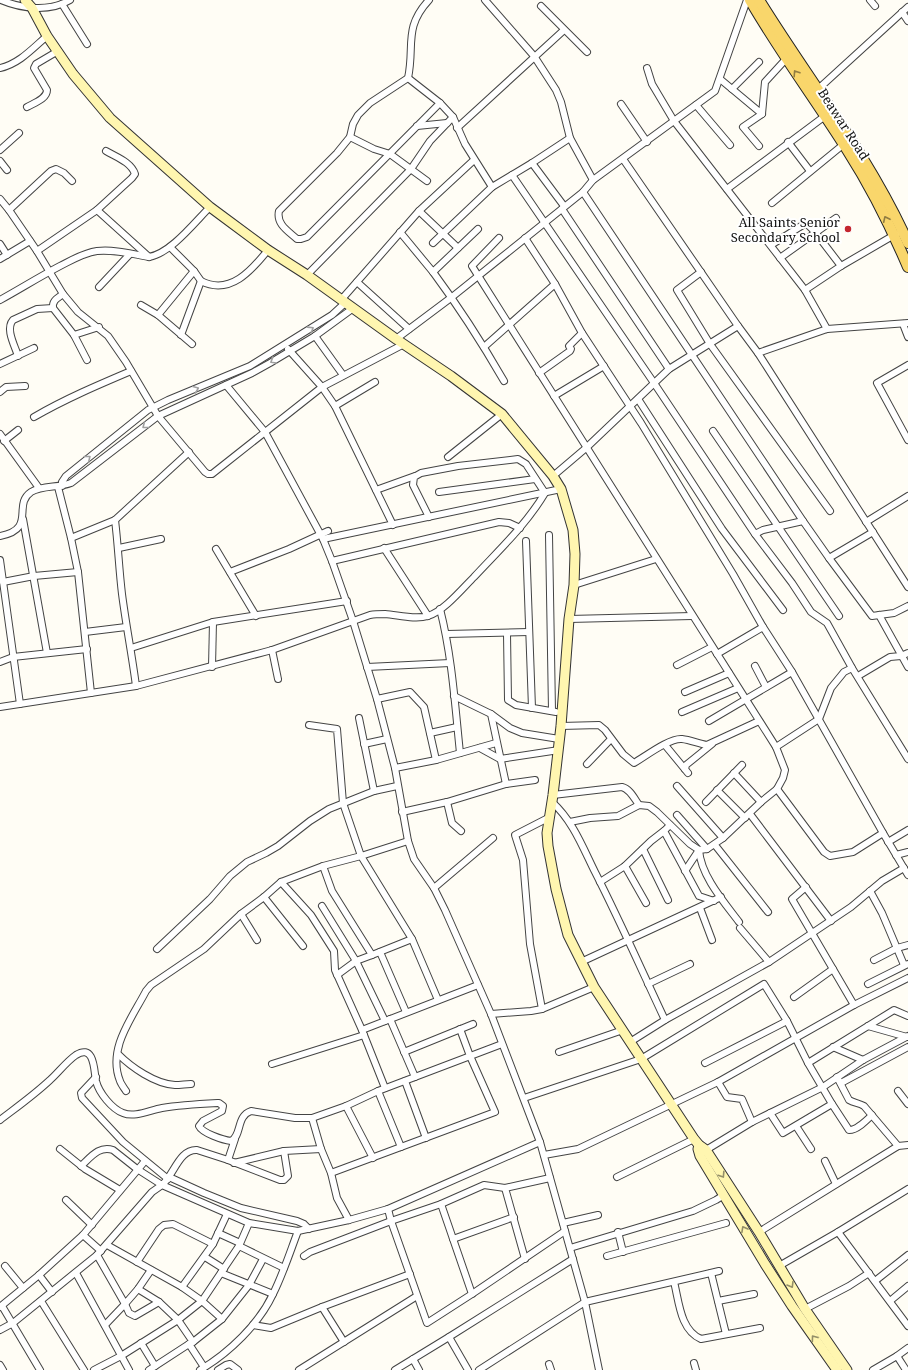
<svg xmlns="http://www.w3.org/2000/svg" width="908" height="1370" font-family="'Noto Serif',serif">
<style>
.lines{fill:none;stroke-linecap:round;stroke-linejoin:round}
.street-casing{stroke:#444;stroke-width:8}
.secondary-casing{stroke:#333;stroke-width:11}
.primary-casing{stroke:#222;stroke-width:12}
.street{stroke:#fff;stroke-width:6}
.secondary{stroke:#fff6b0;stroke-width:9}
.primary{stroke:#f9d66b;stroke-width:10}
.oneway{stroke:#917d42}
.oneway2{stroke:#a0a0a0}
.oneway3{stroke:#948f68}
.poi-dot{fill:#c4262e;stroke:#fff;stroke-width:1.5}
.labels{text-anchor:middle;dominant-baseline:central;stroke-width:4;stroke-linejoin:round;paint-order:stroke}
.street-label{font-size:13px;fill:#111;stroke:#fff}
.poi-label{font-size:13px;fill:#111;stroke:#fff;text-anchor:end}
</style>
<rect width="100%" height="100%" fill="#fffdf5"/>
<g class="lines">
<defs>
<g id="street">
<path d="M1 0C22 9 50 12 70 0"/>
<path d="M429 0C403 28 415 46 408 78L370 103 358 115 353 124 350 137 337 153 279 211C276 224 288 231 297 239H301L307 237 440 103"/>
<path d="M485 0 534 56 556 90 561 102 570 138 593 180"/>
<path d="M870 0 875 6"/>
<path d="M62 4 87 44"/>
<path d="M541 6 587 52"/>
<path d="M902 12 908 21"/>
<path d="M0 68C19 64 33 48 47 36"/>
<path d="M647 68 652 84 674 121 805 290 827 329"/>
<path d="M408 78 440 103 453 117 465 144 492 187"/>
<path d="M720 79 762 114 765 82 786 59"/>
<path d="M732 89 759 62"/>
<path d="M816 91 908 7"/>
<path d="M621 104 647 142"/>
<path d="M696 105 730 145"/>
<path d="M27 107C34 103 47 99 47 90L34 68 36 64 58 51"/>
<path d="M417 126 447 123"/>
<path d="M457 128 564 30"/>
<path d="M350 137 374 149 390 154 427 181"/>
<path d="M788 142 810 171"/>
<path d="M759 146 743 127 762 114"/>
<path d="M0 150 19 133"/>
<path d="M623 159 738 326"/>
<path d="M0 161 7 170"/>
<path d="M532 163 564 206"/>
<path d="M512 175 654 383 755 534 792 583 811 612 827 623 852 668 908 759"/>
<path d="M727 189 825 116"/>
<path d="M583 192 803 521"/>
<path d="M0 199 9 210 37 251 63 294 78 312 108 336 126 362 158 416 205 472 208 474H212L322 387 404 344"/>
<path d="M772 203 844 144"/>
<path d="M562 209 669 369"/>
<path d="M9 210 51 171 56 169 64 173 72 181"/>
<path d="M97 210 149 257"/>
<path d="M419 211 458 248"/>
<path d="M400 232 433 272 478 229"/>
<path d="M499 238 472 266 776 747 785 770 783 778 777 789 761 802 723 838 707 849 699 850 690 844 657 812 649 806 639 805 618 816 590 818 570 822"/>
<path d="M525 238 555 284 582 333 641 423 733 574 763 627 792 672 883 833 908 875"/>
<path d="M433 243 492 187 532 163 570 138"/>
<path d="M0 244 7 255"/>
<path d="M771 245 806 223 815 232 841 266"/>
<path d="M170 247 194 271 201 281"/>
<path d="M37 251 97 210 132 178 135 174C131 162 116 157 106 151"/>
<path d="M780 258 836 218"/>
<path d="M0 259 30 241"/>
<path d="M433 272C459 307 482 343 504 381"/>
<path d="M701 272 677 290 710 344 830 511"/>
<path d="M307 275 411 169 430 141 453 117"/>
<path d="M357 282 409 329"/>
<path d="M99 287 130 254"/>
<path d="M805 290 841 266 896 234"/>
<path d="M63 294C58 298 52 300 53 308L74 335 87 360"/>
<path d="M0 300C20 289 39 277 60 266 72 260 83 253 97 251 114 249 132 254 149 257 171 253 194 223 210 207"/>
<path d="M341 300 419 211 474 160"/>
<path d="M141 305 158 315 192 344"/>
<path d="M158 315 194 271"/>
<path d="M903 324 908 337"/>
<path d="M74 335 99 327"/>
<path d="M181 335 201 281C230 296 252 270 268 250"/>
<path d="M315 336 343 375"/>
<path d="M396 339 452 297 583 192 593 180 715 91 747 0"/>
<path d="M484 347 555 284"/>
<path d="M288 349 322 387 335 406 393 525"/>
<path d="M758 353 908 587"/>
<path d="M18 356C15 346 5 329 13 320L37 309 53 308"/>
<path d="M0 364 34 348"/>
<path d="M908 365 877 383 908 440"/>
<path d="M539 373 570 351 571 349 569 346 582 333"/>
<path d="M226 385 265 432 323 539 332 561 353 621 377 699 395 768 408 841 414 859 434 888 445 910 491 1014 540 1142 585 1302 599 1370"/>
<path d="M0 392 6 387 25 386"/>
<path d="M554 396 604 366"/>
<path d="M638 399 722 529 783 610"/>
<path d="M335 406 375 382"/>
<path d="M34 417C65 399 98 385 131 371"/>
<path d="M713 431 839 616"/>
<path d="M0 434 39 488"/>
<path d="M4 441 18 430"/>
<path d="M448 457 502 414"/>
<path d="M553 476 586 448 669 369 738 326 758 353 827 329 908 323"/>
<path d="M62 486V482L66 476 148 410 168 400 250 366 332 315 345 303"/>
<path d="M58 487 71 538 78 572 91 693"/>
<path d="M376 490 415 476"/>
<path d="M439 492 535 479"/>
<path d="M23 519 47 653"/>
<path d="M115 520C118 544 119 569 122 594 126 625 132 655 136 686"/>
<path d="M866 522 908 496"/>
<path d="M755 534 763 530 803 521 829 558 872 616 894 613 908 606"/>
<path d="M549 535 552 711"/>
<path d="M0 536C37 529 12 505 31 492 42 485 58 488 71 483L158 416 252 373 270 363 315 336 352 309"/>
<path d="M71 538 115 520 189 452"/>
<path d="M323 539 561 489"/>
<path d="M526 541 532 708"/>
<path d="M119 548 161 539"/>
<path d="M384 548 428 616"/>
<path d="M216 549 256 616"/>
<path d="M829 558 873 532"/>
<path d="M0 560 20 704"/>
<path d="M332 561 499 522 509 523 520 528"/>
<path d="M230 572 289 549 328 531"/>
<path d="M3 582 34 576 78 572"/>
<path d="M574 585 656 559"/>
<path d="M440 609C452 656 455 705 460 753"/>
<path d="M879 615 908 667"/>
<path d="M569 619 692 616"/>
<path d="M85 632 126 627"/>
<path d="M447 634 529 632"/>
<path d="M507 634 508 700 516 705 556 712"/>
<path d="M131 648 213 622 347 601"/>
<path d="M272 650 278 679"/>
<path d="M717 654 763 627"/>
<path d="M0 662 13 657 87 649"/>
<path d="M677 665 712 647"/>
<path d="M755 666 766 687"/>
<path d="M212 667 213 622"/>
<path d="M367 667 450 663"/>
<path d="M858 676 890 657 901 656 908 653"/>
<path d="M685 692 729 673"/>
<path d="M454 696 491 714 506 784"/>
<path d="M377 699 410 692 424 707 436 760"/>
<path d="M0 707 136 686 272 650 370 615C375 614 380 614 385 614 398 615 415 620 428 616 444 611 462 589 474 577 499 550 526 525 545 493L526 464 518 459 458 466 421 473 414 477 413 485 429 517"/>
<path d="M682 712 738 688"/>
<path d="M491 714 510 728 522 733 559 739"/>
<path d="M359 718 374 791"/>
<path d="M709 721 792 672"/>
<path d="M561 726 599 725 605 730 623 754 634 763C646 756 669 738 682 739 691 740 699 744 707 745L759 721"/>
<path d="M430 733 457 727"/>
<path d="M364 744 387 739"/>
<path d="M665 745 688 773"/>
<path d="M776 747 819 719 831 688 844 672 852 668"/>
<path d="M480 748 500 759 559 750"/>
<path d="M587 764 611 739"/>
<path d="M395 768 436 760 496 743"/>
<path d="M685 769 686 765 712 744"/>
<path d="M734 773 761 802"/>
<path d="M677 786 723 838"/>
<path d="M777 789 824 852 830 856 853 852 883 833"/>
<path d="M717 790 745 818"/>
<path d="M553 795 622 787C630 789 634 798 639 805"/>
<path d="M447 802 452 823 461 831"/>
<path d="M552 802C573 821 583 848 595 872 620 921 642 971 665 1020"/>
<path d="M706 802 742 765"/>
<path d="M402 812 447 802 506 784 535 780"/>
<path d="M750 814 831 921"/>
<path d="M677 815 707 849"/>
<path d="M670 825 664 831 699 896 714 901"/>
<path d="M408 841 361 856 412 939 438 1000"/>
<path d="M888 842 908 830"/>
<path d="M715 845 768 912"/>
<path d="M643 849 668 900"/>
<path d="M699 850C701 876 724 902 739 922"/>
<path d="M896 855 908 852"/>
<path d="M323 866 332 891 372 955"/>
<path d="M625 866 646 903"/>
<path d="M685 871 699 850"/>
<path d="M281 882 311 915 334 951 335 970 362 1030 385 1088"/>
<path d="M600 882 625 866 651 841 664 831"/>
<path d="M806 887 792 899 854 1005"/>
<path d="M434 888 493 838"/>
<path d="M870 891 882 913 904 965"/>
<path d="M264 897 303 946"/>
<path d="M322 906 356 961 385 1021"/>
<path d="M700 908 712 940"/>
<path d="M241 914 257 940"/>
<path d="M740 928 769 962"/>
<path d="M157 949 210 899 230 876 247 862 266 853 278 846 310 821 329 809 374 791 397 786"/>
<path d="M380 952 406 1012"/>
<path d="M874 960 897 948 908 945"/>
<path d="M581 962 721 897"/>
<path d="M337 975 356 961 372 955 412 939"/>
<path d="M648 984 690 964"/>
<path d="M868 984 908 964"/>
<path d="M794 997 833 969"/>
<path d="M542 1009 530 944 523 860 515 835 550 817"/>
<path d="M491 1014 531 1011 542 1009 594 987"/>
<path d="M390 1019 415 1077"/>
<path d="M868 1026 907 1037"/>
<path d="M362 1030 478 985"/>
<path d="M630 1042 665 1020 769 962 851 907 882 881 904 868"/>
<path d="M833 1047 863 1060"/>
<path d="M404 1052 473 1024"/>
<path d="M559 1052 623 1030"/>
<path d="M118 1054C131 1067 155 1084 175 1085 181 1085 186 1084 191 1084"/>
<path d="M705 1063 787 1021"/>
<path d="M808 1063 894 1010 908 1016"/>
<path d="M272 1064 364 1035"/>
<path d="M96 1077 81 1093 82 1098 123 1142 168 1179"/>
<path d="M837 1077 849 1100C854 1103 859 1103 864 1106L898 1146"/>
<path d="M405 1081 426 1138"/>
<path d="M718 1082 727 1097 742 1099 752 1122"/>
<path d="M841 1083 908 1047"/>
<path d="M126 1091C124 1088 121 1084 120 1081 107 1049 132 1018 146 991L151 985 204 949 241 914 264 897 281 882 323 866 361 856 343 803 337 729 309 725"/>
<path d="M378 1091 401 1147"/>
<path d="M898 1091 908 1104"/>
<path d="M524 1098 641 1059 764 984 787 1021 808 1063 832 1104 783 1133 770 1113"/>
<path d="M832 1104 849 1130C857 1130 866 1121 872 1115"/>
<path d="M346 1106 373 1158"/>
<path d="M312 1118 321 1149 331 1173 337 1198 349 1220"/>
<path d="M0 1120C17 1107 34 1095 50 1080 58 1073 67 1061 76 1055 95 1043 94 1072 96 1081 99 1093 112 1109 123 1113 135 1118 150 1110 162 1108 180 1105 200 1104 219 1103L223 1106 222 1111 203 1121 199 1126C202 1133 223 1140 231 1141 242 1136 236 1116 251 1111L295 1118H312L346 1106 378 1091 502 1044"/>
<path d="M796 1126 811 1149"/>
<path d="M60 1149 85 1169 120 1190"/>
<path d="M706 1150 752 1122 823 1087 863 1060 908 1036"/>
<path d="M544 1155 578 1149 718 1082 854 1005 908 978"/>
<path d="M228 1160 235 1139"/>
<path d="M825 1161 836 1184"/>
<path d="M234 1163 284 1151 321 1149"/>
<path d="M81 1166C90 1158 99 1145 113 1150L137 1169 162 1185C174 1175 179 1149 197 1150L228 1160 280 1180H284L288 1176 284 1151"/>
<path d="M331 1173 495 1112 470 1056 460 1029"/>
<path d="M169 1177 204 1193 241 1208 297 1221 304 1224 309 1229"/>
<path d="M617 1177 694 1139"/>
<path d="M505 1188 525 1259"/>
<path d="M66 1200 92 1225"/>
<path d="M441 1204 472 1294"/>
<path d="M388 1209 391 1221 427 1323 472 1294 565 1231"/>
<path d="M563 1223 598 1215"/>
<path d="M618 1232 623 1252"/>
<path d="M759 1232 898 1146 908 1145"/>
<path d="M838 1232 908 1326"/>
<path d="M218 1233 240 1243"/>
<path d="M83 1235 101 1251"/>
<path d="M453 1239 514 1217"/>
<path d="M107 1245 182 1287 213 1244 227 1214"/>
<path d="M239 1246 284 1268"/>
<path d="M570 1248 693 1211 716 1200 724 1195"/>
<path d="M97 1255 125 1304 138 1289 151 1270"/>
<path d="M304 1256 310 1252 391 1221 441 1204 484 1185 505 1188 550 1178"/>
<path d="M607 1256 726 1223"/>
<path d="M205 1257 224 1269"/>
<path d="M137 1262 159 1229 164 1225 173 1224 213 1244"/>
<path d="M5 1266 23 1288"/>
<path d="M779 1266 838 1232 908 1189"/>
<path d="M76 1273 129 1370"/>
<path d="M221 1273 273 1294"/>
<path d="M711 1273 726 1334"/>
<path d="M39 1275 52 1292"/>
<path d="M875 1281 908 1255"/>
<path d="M674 1282C679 1301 680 1330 701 1339L760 1328"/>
<path d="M182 1287 202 1301 222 1319"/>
<path d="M138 1289 159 1302 178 1320 193 1342 189 1344 204 1367"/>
<path d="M41 1301 84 1370"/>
<path d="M718 1301 754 1294"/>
<path d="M890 1301 908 1286"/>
<path d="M2 1306 40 1370"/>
<path d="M0 1307 39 1275 83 1235 145 1161"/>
<path d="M322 1307 344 1342"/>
<path d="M805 1309 849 1286 869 1273"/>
<path d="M105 1325 125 1304 129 1313 135 1316 159 1302"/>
<path d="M253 1325 271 1328 322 1307 410 1274"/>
<path d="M0 1330 13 1323 97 1255 152 1192 162 1185 249 1223 298 1231 349 1220 388 1209 540 1142"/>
<path d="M449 1337 468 1370"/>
<path d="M193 1342 222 1319 249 1285 263 1259"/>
<path d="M141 1343 155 1366"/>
<path d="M897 1356 906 1370"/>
<path d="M413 1359 419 1370"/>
<path d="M694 1363 696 1370"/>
<path d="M549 1364 551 1370"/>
<path d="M0 1365 3 1370"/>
<path d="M94 1370 121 1356 178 1320 202 1301 239 1246 249 1223"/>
<path d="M149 1370 189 1344"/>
<path d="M200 1370C229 1353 259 1324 273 1294 283 1274 290 1252 298 1231"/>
<path d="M218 1370 226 1365 230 1364 238 1370"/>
<path d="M299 1370 417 1296"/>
<path d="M395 1370 449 1337 573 1259"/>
<path d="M479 1370 585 1302 719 1271"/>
<path d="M873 1370 897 1356 908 1348"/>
</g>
<g id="secondary">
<path d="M25 0 32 8 47 36 73 74 110 118 210 207 268 250 307 275 396 339 451 376 502 414 553 476 561 489 573 530 575 554 574 585 569 619 561 726 553 795 547 833 548 846 556 889 568 935 594 987 694 1139 699 1145 706 1150 759 1232 805 1309 847 1370"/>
<path d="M699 1145 698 1149 700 1156 765 1264 792 1306 837 1370"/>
</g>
<g id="primary">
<path d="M750 0C780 52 816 100 848 151 871 187 891 227 908 267"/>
<path d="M759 0C809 81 869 156 908 243"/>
</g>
</defs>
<use href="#street" class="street-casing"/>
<use href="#secondary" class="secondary-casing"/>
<use href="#primary" class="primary-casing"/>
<use href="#street" class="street"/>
<use href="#secondary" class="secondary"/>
<use href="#primary" class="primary"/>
</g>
<defs><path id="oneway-chevron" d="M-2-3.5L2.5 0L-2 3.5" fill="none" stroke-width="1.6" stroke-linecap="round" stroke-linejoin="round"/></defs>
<g class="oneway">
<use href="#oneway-chevron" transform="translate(796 73) rotate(-123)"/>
<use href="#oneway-chevron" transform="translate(886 219) rotate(-115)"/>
</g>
<g class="oneway2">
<use href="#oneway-chevron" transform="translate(311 329) rotate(-32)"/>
<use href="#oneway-chevron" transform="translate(273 361) rotate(149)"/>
<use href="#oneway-chevron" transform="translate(196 389) rotate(-23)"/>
<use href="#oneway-chevron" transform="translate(145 426) rotate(142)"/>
<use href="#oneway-chevron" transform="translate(88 458) rotate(-39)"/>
</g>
<g class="oneway3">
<use href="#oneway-chevron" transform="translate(722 1175) rotate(57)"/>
<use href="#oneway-chevron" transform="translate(744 1229) rotate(-119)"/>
<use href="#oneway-chevron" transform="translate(791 1285) rotate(59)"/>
<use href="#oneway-chevron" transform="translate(814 1338) rotate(-126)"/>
</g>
<circle class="poi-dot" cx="848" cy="229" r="4"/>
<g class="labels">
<g class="street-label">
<text transform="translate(844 124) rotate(57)">Beawar Road</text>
</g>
<g class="poi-label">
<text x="840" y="222">All Saints Senior<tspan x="840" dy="15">Secondary School</tspan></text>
</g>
</g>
</svg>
